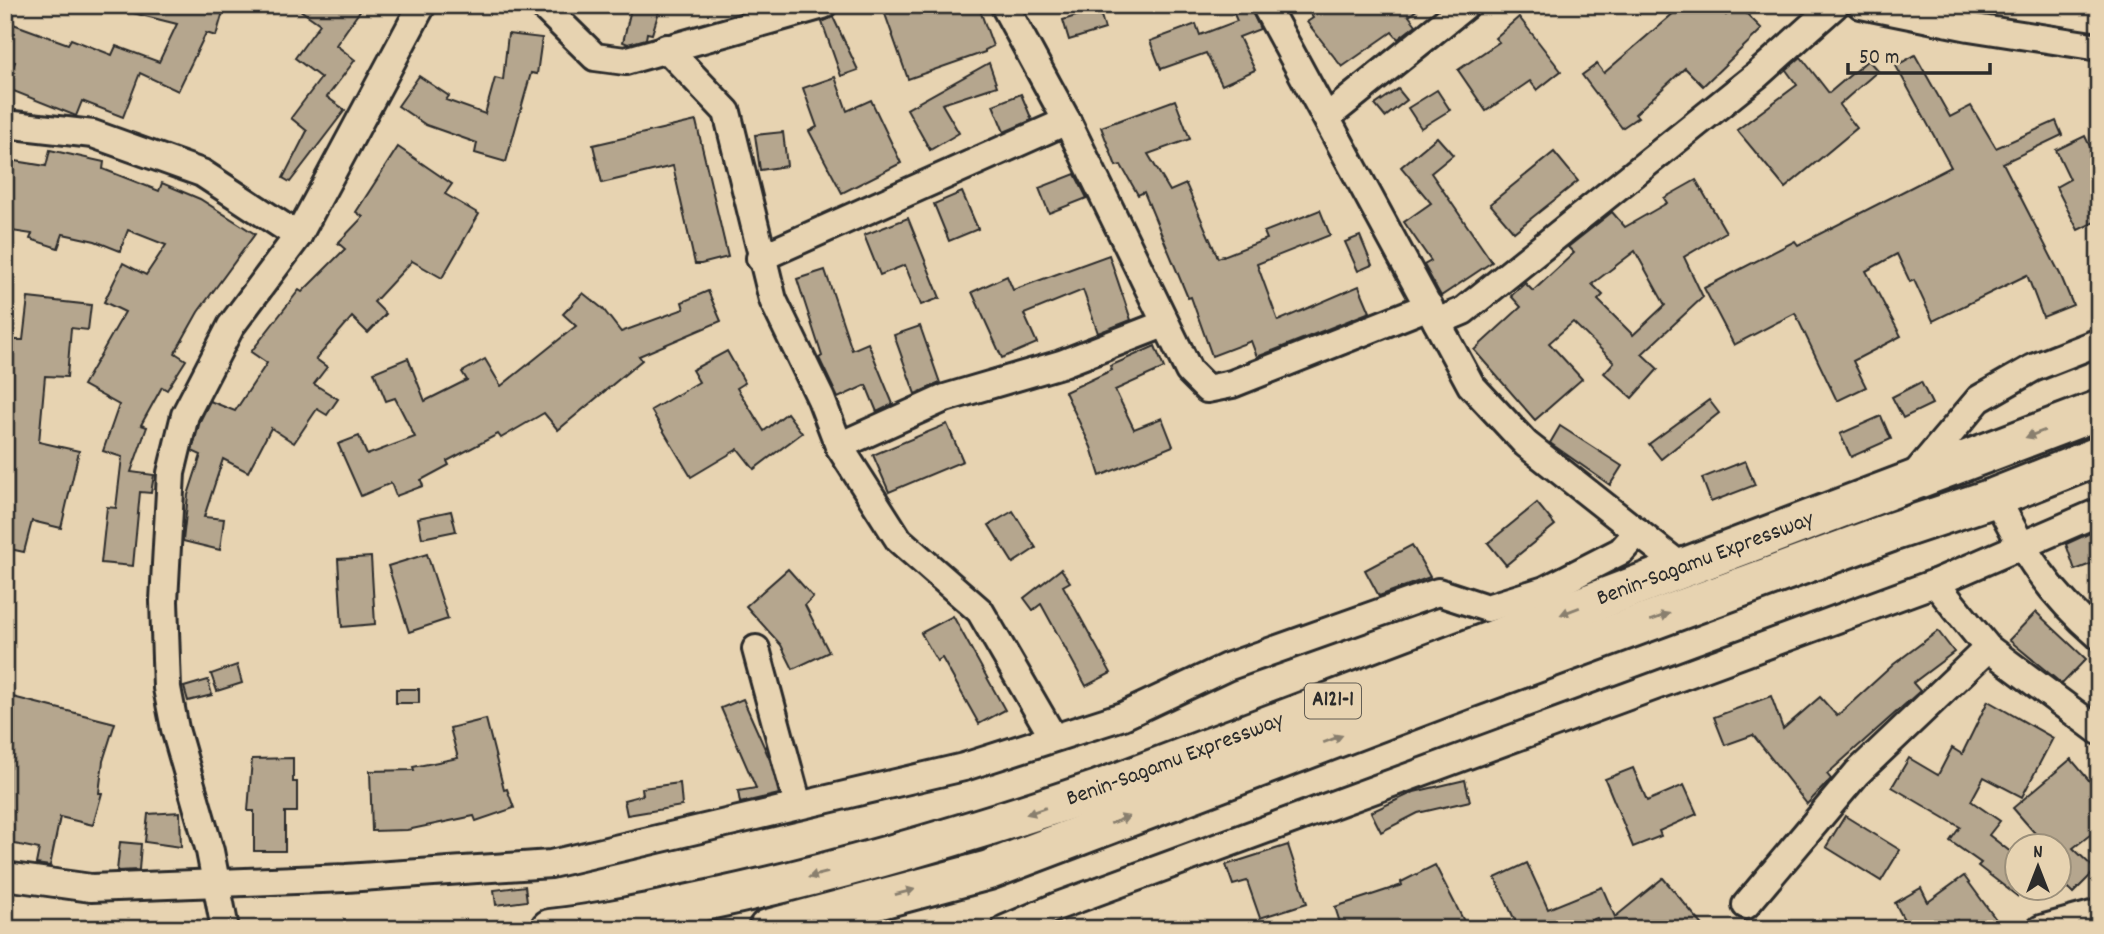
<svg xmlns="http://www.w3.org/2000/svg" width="2104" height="934" font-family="Dekko,sans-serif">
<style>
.building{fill:#b5a68e;stroke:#2b2b2b;stroke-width:2;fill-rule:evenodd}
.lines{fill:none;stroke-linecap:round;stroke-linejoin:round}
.minor-casing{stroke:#2b2b2b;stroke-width:32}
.highway-casing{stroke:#2b2b2b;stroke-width:44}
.minor{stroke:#e7d3b1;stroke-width:26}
.highway{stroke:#e7d3b1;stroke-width:38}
.oneway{fill:#897f6e}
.labels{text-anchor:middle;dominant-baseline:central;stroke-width:5;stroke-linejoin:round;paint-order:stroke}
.shield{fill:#e7d3b1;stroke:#635d53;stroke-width:2}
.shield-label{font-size:21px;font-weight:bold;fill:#2b2b2b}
.street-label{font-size:23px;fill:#2b2b2b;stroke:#e7d3b1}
</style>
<rect width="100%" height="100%" fill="#e7d3b1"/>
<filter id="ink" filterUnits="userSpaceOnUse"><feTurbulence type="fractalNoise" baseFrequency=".0143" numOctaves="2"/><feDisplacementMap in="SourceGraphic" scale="14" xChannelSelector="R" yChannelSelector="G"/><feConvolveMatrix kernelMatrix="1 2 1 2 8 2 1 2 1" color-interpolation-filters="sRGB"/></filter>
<g filter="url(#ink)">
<g class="building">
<path d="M126 5H225L216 36 206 33 178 91 140 73 123 117 82 101 76 116 6 88 15 62 5 59V21L68 44 71 39 112 55 116 46 159 62 177 24 125 11Z"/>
<path d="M293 5H364L336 45 355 60 327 97 345 110 290 182 283 178 307 131 291 118 321 78 295 58 320 24Z"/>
<path d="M632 5H661L652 34 647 33 646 39 628 44 623 42Z"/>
<path d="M901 5H978L993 46 985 50V52L908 79 884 11Z"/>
<path d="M1242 5H1249L1260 29 1239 37 1255 70 1222 85 1206 53 1161 69 1150 41 1196 24 1200 35 1237 21 1232 9Z"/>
<path d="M1305 5H1423L1409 16 1416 25 1398 39 1392 32 1342 67 1307 22 1313 18Z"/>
<path d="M1683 5H1717L1726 15 1738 5 1762 29 1703 86 1685 68 1635 114 1638 117 1622 128 1582 75 1597 64 1604 73Z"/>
<path d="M1099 9 1105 29 1069 40 1063 20Z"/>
<path d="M833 17 858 70 841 76 822 22Z"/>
<path d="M1519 17 1561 71 1537 90 1530 81 1486 111 1458 70 1499 42 1495 38Z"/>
<path d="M508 34 542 38 537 74 531 73 506 162 475 153 477 143 426 125 398 106 419 76 449 96 446 100 485 114 495 78 503 80Z"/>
<path d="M1915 55 1950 117 1971 106 1996 148 2056 121 2062 135 2003 163 2061 276 2073 305 2043 317 2027 275 1933 321 1914 280 1910 282 1897 254 1866 271 1901 336 1853 361 1866 387 1837 401 1795 313 1734 345 1704 288 1795 241 1798 245 1951 167 1896 66Z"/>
<path d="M1801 57 1829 93 1868 60 1878 71 1839 105 1857 128 1785 188 1737 130 1797 85 1786 70Z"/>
<path d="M989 63 997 86 942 104 959 133 930 150 907 109Z"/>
<path d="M835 77 847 111 871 100 901 163 842 193 809 131 817 127 803 88Z"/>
<path d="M1398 89 1407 100 1385 117 1375 105Z"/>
<path d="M1437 90 1450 110 1421 128 1408 108Z"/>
<path d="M1021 94 1032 120 1004 132 993 105Z"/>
<path d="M1175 100 1190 139 1148 154 1170 191 1186 184 1218 258 1267 239 1264 232 1320 210 1330 235 1257 264 1278 321 1359 286 1370 312 1257 357 1251 341 1212 356 1191 297 1188 298 1144 192 1138 195 1121 165 1116 166 1101 127Z"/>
<path d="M696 121 728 257 701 264H695L673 166 602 183 593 145Z"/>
<path d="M783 132 787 166 760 170 755 135Z"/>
<path d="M2085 136 2094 155 2090 157 2099 174V220L2078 230 2056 187 2070 179 2056 150Z"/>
<path d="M1437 137 1453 155 1431 173 1492 262 1441 296 1424 265 1431 261 1404 222 1431 203 1401 167Z"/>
<path d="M398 147 452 184 445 194 479 214 442 278 412 261 374 302 386 314 368 333 352 317 316 359 327 367 314 384 338 399 327 415 317 409 294 443 271 428 248 472 223 459 204 517 224 519 220 550 183 541 188 495 201 455 192 451 200 421 210 401 235 411 267 363 251 352 299 290 302 292 345 249 338 243 363 217 356 212Z"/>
<path d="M50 150 104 162 103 169 159 191 162 183 200 199 255 234 198 312 175 353 186 360 167 390 162 387 141 425 147 427 131 472 154 475 151 493 140 492 133 566 101 563 107 507 116 508 122 457 103 451 119 405 83 385 125 312 104 302 123 263 146 275 166 245 128 230 120 251 95 241 63 234 58 248 30 239 32 234 5 230 9 160 46 166Z"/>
<path d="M1554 152 1578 181 1514 232 1490 204Z"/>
<path d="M1075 174 1087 198 1049 213 1039 188Z"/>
<path d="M1696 180 1726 232 1684 257 1703 297 1642 354 1658 369 1632 398 1604 373 1614 362 1573 322 1549 343 1582 379 1535 420 1474 350 1521 307 1511 296 1525 283 1533 291 1574 253 1568 247 1612 212 1625 227 1667 203 1664 198ZM1635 251 1665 305 1633 335 1598 300 1603 295 1592 284Z"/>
<path d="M962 192 978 229 949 241 934 204Z"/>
<path d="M908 218 940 298 921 305 905 265 880 275 864 235Z"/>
<path d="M1360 236 1372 265 1358 271 1345 242Z"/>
<path d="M1109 255 1131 320 1098 333 1083 290 1024 314 1037 343 1002 358 972 292 1007 276 1013 290Z"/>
<path d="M825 270 852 350 868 343 893 404 877 412 866 385 838 398 819 358 822 356 797 279Z"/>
<path d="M708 291 721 321 639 356 642 360 558 430 544 413 501 438 498 434 447 461 449 465 421 480 423 486 396 496 391 483 361 496 338 444 359 436 367 455 415 437 395 398 386 401 374 372 408 358 425 401 467 380 462 372 485 359 501 386 576 326 563 314 583 293 603 309 621 332 684 309 682 302Z"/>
<path d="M28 298 91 305 88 330 71 328 67 377 45 376 39 442 79 451 61 528 32 521 24 552 5 548V387H8L12 340H23Z"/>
<path d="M920 326 940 383 915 394 894 335Z"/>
<path d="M1155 346 1164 368 1115 390 1134 429 1162 418 1173 446 1100 476 1091 447 1065 392 1112 370 1110 366Z"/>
<path d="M727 351 745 383 737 388 764 431 787 413 802 433 754 469 738 449 691 477 651 410 699 382 692 370Z"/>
<path d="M1921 382 1932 404 1903 418 1892 397Z"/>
<path d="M1709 400 1719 413 1661 459 1649 444Z"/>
<path d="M1881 416 1891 439 1851 457 1840 434Z"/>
<path d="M947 424 963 461 889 492 873 455Z"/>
<path d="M1560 426 1622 466 1610 485 1550 443Z"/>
<path d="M1745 461 1755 485 1711 502 1702 478Z"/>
<path d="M1537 503 1555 525 1506 565 1488 543Z"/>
<path d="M451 511 456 531 422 538 418 518Z"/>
<path d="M1013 511 1036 548 1013 563 989 525Z"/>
<path d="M2099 529V561L2075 570 2066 544Z"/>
<path d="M1412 545 1430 577 1379 596 1365 570Z"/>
<path d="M427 554 448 619 409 632 388 566Z"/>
<path d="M371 557 375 624 342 627 338 559Z"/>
<path d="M788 569 813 597 805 605 829 652 793 669 781 645 746 606Z"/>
<path d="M1061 569 1070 582 1063 586 1111 673 1086 686 1041 604 1033 610 1024 598Z"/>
<path d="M2036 612 2086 659 2062 684 2009 640Z"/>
<path d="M953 616 1005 710 979 724 942 658 937 661 921 633Z"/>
<path d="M1938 631 1954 652 1913 683 1920 691 1827 774 1831 779 1807 804 1753 735 1725 745 1714 717 1771 696 1783 729 1820 697 1837 716 1894 664Z"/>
<path d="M237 665 242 683 217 691 211 674Z"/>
<path d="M208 680 212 695 188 701 184 687Z"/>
<rect x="396" y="689" width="23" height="14"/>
<path d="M5 695 115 723 103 761 99 793H102L93 825 60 817 50 866 36 864 39 849 5 842Z"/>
<path d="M743 699 770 760 779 794 740 803 738 791 756 788 721 708Z"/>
<path d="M1988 701 2053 738 2022 797 1984 777 1971 801 2000 821 1989 835 2017 857V896L1978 866 1981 863 1950 841 1960 827 1892 787 1909 758 1938 775 1952 748 1962 754Z"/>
<path d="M486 719 504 790 507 789 514 808 476 821 474 816 407 830 372 831 370 771 414 770 413 767 458 758 450 728Z"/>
<path d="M293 758V782H297V812H285V851H254V811H248L252 759Z"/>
<path d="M2071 759 2099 792V828L2073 848 2096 870 2073 893 2059 880V846H2032L2040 839 2013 808Z"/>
<path d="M1633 768 1647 801 1684 785 1697 814 1659 831 1661 836 1633 847 1605 779Z"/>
<path d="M1465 780 1470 801 1418 813 1381 832 1371 812 1414 792Z"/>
<path d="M680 783 682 806 627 815 624 800 643 795 642 788Z"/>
<path d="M180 812 181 847 145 842 148 814Z"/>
<path d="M1845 816 1900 850 1881 881 1826 847Z"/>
<path d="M120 842 141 844 139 870 117 871Z"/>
<path d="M1288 845 1307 903 1260 918 1247 881 1233 885 1226 865Z"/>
<path d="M1527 863 1548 909 1602 887 1615 917 1663 878 1706 929H1599L1603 926 1597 918 1569 929H1519L1495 878Z"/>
<path d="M1435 865 1468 929H1342L1335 907 1402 885 1401 882Z"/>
<path d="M1964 876 2003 929H1964L1957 920 1942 929H1909L1895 903 1921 888 1928 902Z"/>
<path d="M525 886 527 901 496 905 494 890Z"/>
</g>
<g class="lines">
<defs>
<g id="minor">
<path d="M542 5 595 57 625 61 823 5"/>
<path d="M1004 5 1067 121 1189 371 1207 389 1232 384 1429 306"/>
<path d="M1265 5 1471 385 1526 444 1683 568"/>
<path d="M1861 5 1969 27 2099 47"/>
<path d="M666 48 727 112 773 300 821 399 839 446 899 540 980 611 1053 737"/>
<path d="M1327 117 1466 5"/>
<path d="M5 124 93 134 202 173 298 236"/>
<path d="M760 258 1067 121"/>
<path d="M1437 322 1463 311 1757 75 1835 5"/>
<path d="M839 446 945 398 1061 364 1164 324"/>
<path d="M1912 478 1979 399 2033 368 2099 342"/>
<path d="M1996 497C2024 554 2050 594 2099 636"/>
<path d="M1935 583 1988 648 2099 731"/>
<path d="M756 649 798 805"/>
<path d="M5 876 91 888 346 878 551 864 964 767 1123 716 1227 667 1438 592 1487 608 1545 590 1621 551 1638 532"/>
<path d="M1746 905 1857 773 1988 648"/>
<path d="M225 929 210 851 175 729 167 688 164 601 171 473 185 415 231 326 298 236 422 5"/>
<path d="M1005 929 1058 906 1935 583 2099 512"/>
<path d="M2041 929 2099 913"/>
</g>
<g id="highway">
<path id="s1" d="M550 929C605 923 658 911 713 899 844 871 971 833 1098 790L2099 410"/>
<path d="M768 929 989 870 1465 689 1891 532 1996 497 2099 456"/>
</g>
</defs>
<use href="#minor" class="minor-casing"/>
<use href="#highway" class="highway-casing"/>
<use href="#minor" class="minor"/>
<use href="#highway" class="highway"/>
</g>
<defs><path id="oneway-solid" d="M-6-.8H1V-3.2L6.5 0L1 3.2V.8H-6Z" transform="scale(1.75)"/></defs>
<g class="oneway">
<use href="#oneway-solid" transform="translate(2035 434) rotate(159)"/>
<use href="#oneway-solid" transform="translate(1570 611) rotate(159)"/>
<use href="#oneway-solid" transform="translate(1660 617) rotate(-20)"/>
<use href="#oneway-solid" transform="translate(1333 739) rotate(-21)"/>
<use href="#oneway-solid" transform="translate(1036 811) rotate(161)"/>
<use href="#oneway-solid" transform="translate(1120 820) rotate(-21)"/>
<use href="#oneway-solid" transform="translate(818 875) rotate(165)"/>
<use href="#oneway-solid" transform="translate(905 892) rotate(-15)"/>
</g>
</g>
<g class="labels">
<rect class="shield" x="1305" y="683.5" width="56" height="35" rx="5"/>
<g class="shield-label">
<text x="1333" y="701">A121-1</text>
</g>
<g class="street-label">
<text stroke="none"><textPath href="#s1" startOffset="1216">Benin-Sagamu Expressway</textPath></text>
<text stroke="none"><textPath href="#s1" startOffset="649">Benin-Sagamu Expressway</textPath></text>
</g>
</g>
<rect width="2104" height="934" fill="none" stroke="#e7d3b1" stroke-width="28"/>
<rect x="14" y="14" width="2076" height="906" fill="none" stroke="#2b2b2b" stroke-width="2.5" filter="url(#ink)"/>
<g transform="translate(2038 867)"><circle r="33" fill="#e7d3b1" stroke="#9c907b" stroke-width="2"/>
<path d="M0-5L12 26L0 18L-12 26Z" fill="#2b2b2b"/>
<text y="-10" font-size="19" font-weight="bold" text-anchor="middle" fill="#2b2b2b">N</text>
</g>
<path d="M1848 63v10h142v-10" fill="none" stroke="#2b2b2b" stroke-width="3.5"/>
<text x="1859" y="63" font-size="21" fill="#2b2b2b" stroke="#e7d3b1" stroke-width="5" paint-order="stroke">50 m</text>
</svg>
